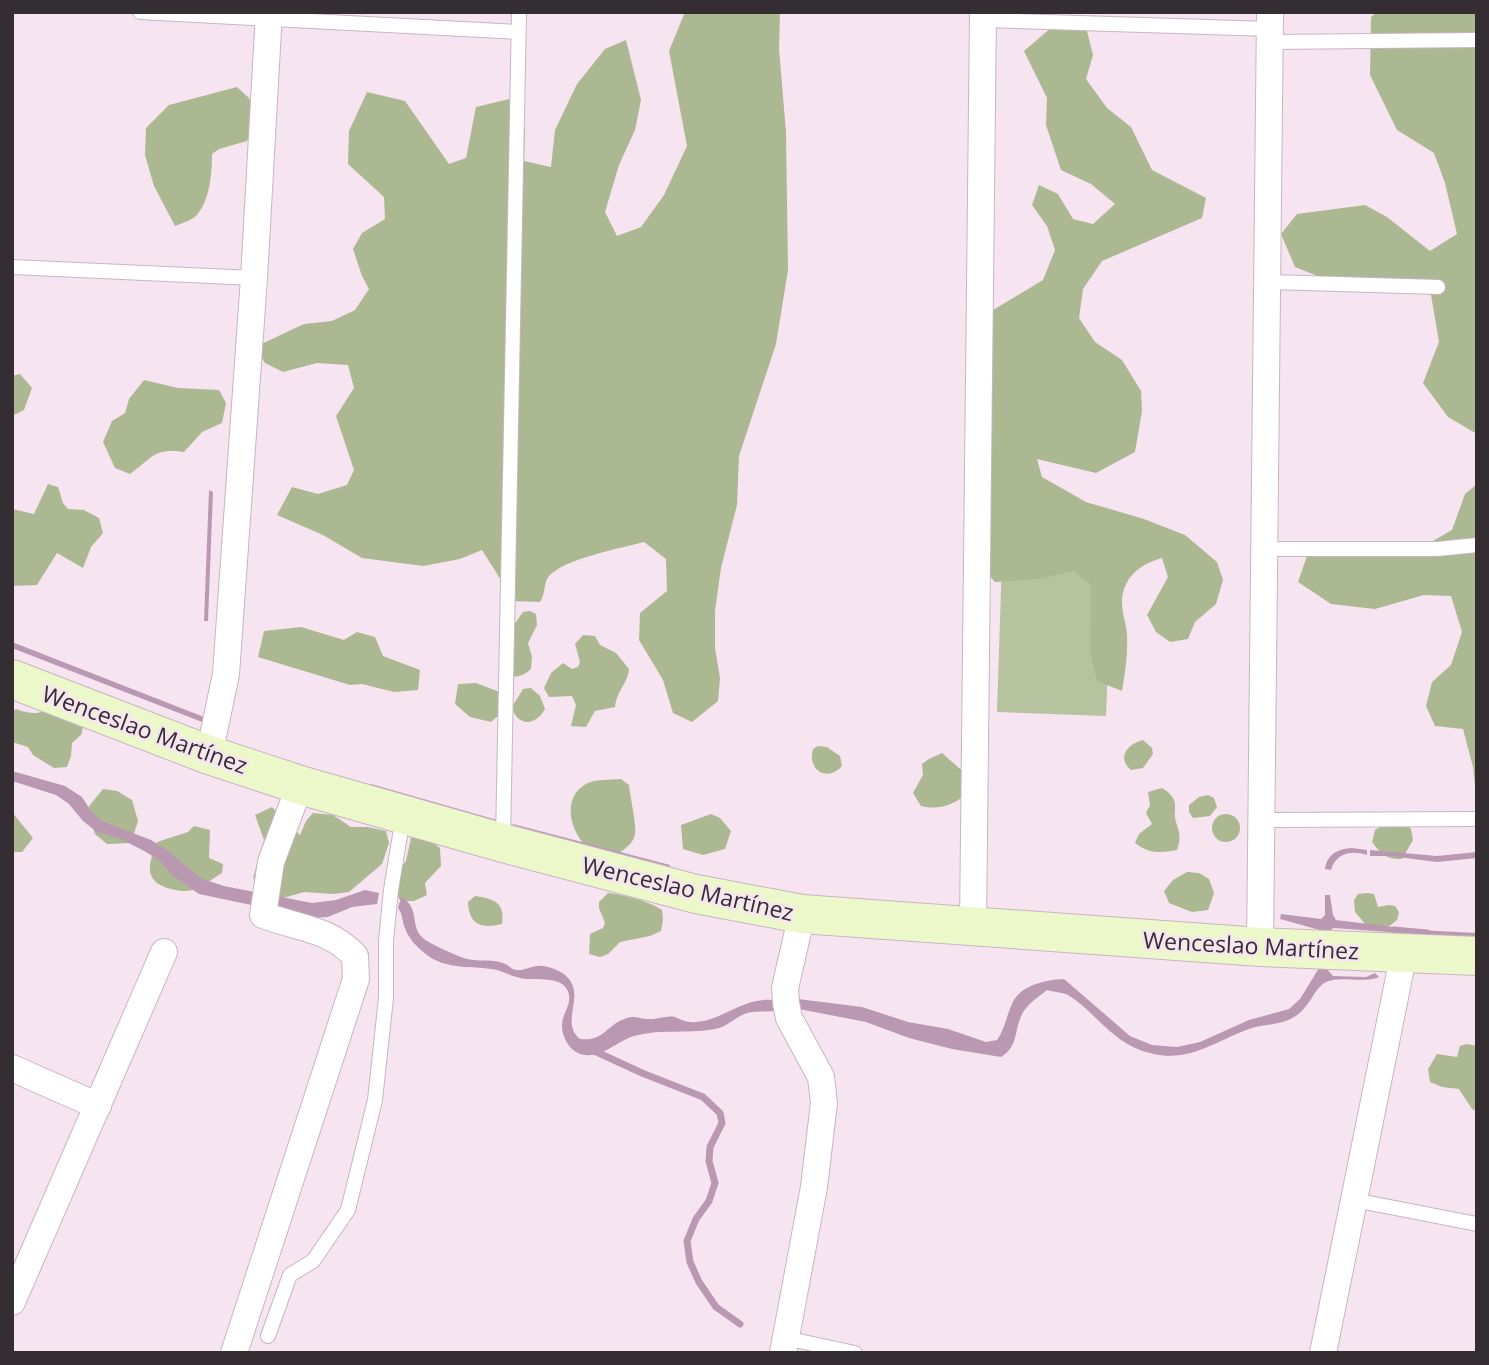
<svg xmlns="http://www.w3.org/2000/svg" width="1489" height="1365" font-family="'Open Sans',sans-serif">
<style>
.green{fill:#b7c29f}
.forest{fill:#acb892}
.water{fill:#bb98b2}
.lines{fill:none;stroke-linecap:round;stroke-linejoin:round}
.stream{stroke:#bb98b2;stroke-width:7}
.lane-casing{stroke:#c7b5c2;stroke-width:16}
.street-casing{stroke:#c7b5c2;stroke-width:28}
.secondary-casing{stroke:#c7b5c2;stroke-width:40}
.lane{stroke:#fff;stroke-width:14}
.street{stroke:#fff;stroke-width:26}
.secondary{stroke:#ecf8ca;stroke-width:38}
.labels{text-anchor:middle;dominant-baseline:central;stroke-width:5;stroke-linejoin:round;paint-order:stroke}
.street-label{font-size:23px;fill:#342d32;stroke:#f7e4f1}
</style>
<rect width="100%" height="100%" fill="#f7e4f1"/>
<path class="green" d="M1002 559 1112 563 1106 716 997 712Z"/>
<g class="forest">
<path d="M685 12H780L779 49 786 132 788 270 776 344 739 456 737 505 721 568 715 611V648L720 678 718 701 692 722 673 713 663 680 639 640 640 613 667 591 666 559 644 542C621 548 564 559 549 576 543 583 546 594 540 602L509 601 499 577 482 550 460 559 423 566 362 558 323 535 277 515 292 487 318 494 347 485 354 470 336 416 354 388 348 365 317 363 283 372 265 363 255 347 304 324 332 321 355 310 369 289 362 276 353 249 362 233 385 219 384 197 348 164 349 131 367 92 405 101 449 164 466 158 476 107 509 99 525 129 524 161 551 167 555 130 577 84 605 49 626 40 641 100 635 130 619 165 605 212 617 236 641 227 664 195 687 146 669 51Z"/>
<path d="M1376 12H1477V434L1448 417 1423 383 1439 342 1431 295 1397 282 1330 281 1295 267 1281 234 1297 214 1365 205 1387 217 1430 251 1457 234 1445 183 1434 153 1397 130 1370 75 1371 17Z"/>
<path d="M1084 19 1093 55 1086 79 1107 108 1131 127 1152 170 1206 198 1202 218 1102 261 1083 289 1079 318 1095 342 1122 360 1141 391 1142 411 1135 452 1096 473 1037 459 1042 477 1086 502 1144 519 1185 535 1217 562 1223 580 1216 604 1195 622 1188 639 1170 642 1156 632 1147 615 1168 577 1162 558C1140 564 1122 578 1122 603 1122 614 1127 625 1127 636 1128 655 1125 673 1122 691L1097 681 1090 652 1091 585 1074 571 1039 579 995 582 972 556 988 313 1043 280 1055 250 1047 226 1032 205 1039 185 1058 194 1073 219 1093 224 1115 204 1091 184 1061 170 1046 125 1047 98 1024 51 1059 21Z"/>
<path d="M237 87 249 98 258 122 247 141 219 149 212 154C212 173 210 201 196 216 190 221 182 223 175 226L154 186 145 155 146 128 169 105Z"/>
<path d="M20 374 32 388 24 410 14 415 12 420V376Z"/>
<path d="M144 380 178 388 219 390 226 403 222 423 202 432 184 452C153 448 154 457 130 474L115 468 103 442 112 421 125 413 129 399Z"/>
<path d="M48 484 58 487 63 503 68 509 84 510 99 518 103 533 91 547 83 568 57 553 37 585 12 586V509L34 514Z"/>
<path d="M1477 484V805L1473 767 1463 729 1435 726 1426 706 1432 682 1451 665 1462 632 1451 596 1424 595 1375 609 1331 604 1298 582 1308 553 1414 552 1452 530 1465 494Z"/>
<path d="M530 611 536 614 537 625 528 643 532 657 531 669C522 677 516 678 504 675L499 657V645L523 612Z"/>
<path d="M301 627 344 640 357 632 375 637 383 656 420 670 418 690 394 692 362 684 350 685 258 657 264 631Z"/>
<path d="M583 635 595 636 600 645 616 653 629 669C627 685 617 690 615 707L595 711 586 727 571 726 576 705 572 696 549 697 544 688 551 673 563 663 572 669 578 667 580 662 575 644Z"/>
<path d="M476 683 497 691 505 698 506 709 491 722 470 717 455 704 458 684Z"/>
<path d="M531 688 540 696 545 709C536 726 517 727 512 707L523 689Z"/>
<path d="M56 704 85 720 81 735 72 743 71 756 67 767 54 768 33 755 28 747 12 742V712L16 709C33 715 41 715 56 704Z"/>
<path d="M1143 740 1152 748 1153 754 1143 768 1131 770C1116 757 1128 744 1143 740Z"/>
<path d="M818 746 827 747 840 756 842 766C827 783 807 770 813 749Z"/>
<path d="M942 753 967 775 965 796C949 806 939 810 921 806L913 793 923 775 922 764 929 759Z"/>
<path d="M621 779 629 785C630 796 637 827 635 834 634 842 628 846 622 851 590 877 546 803 588 783 597 779 611 780 621 779Z"/>
<path d="M1162 788C1182 800 1172 808 1176 822 1180 834 1181 838 1177 850 1160 853 1149 854 1135 843L1139 834 1152 824 1146 813 1150 805 1148 792Z"/>
<path d="M103 789 117 791 132 800 138 821 131 843 107 844 95 834 86 810Z"/>
<path d="M1208 795 1214 798 1217 807 1210 816 1193 818 1189 812V805L1199 797Z"/>
<path d="M272 807 300 835 306 821 313 813 333 815 351 827H368L386 831 389 843 382 864 349 892 333 894 304 892 276 900 253 878 264 840 255 815Z"/>
<path d="M12 812 33 838 22 852H12Z"/>
<path d="M711 814 720 818 731 831 725 849 703 855 683 849 681 825Z"/>
<circle cx="1226" cy="828" r="14"/>
<path d="M1406 823 1411 829 1413 840 1402 859C1387 860 1381 854 1372 842L1375 830 1385 824Z"/>
<path d="M194 826 210 830 209 858 223 864 222 873C212 879 203 886 193 890 186 892 178 891 171 889 143 882 148 864 157 842L188 832Z"/>
<path d="M419 837 430 840 440 848 441 866 425 883 427 895 414 901H401L395 893 397 872 406 861 411 838Z"/>
<path d="M1187 872 1199 873 1209 879 1214 893 1208 910 1192 912 1169 903 1164 891 1173 880Z"/>
<path d="M608 893C622 894 651 902 662 910L663 920 661 931 650 936 620 942 608 954 600 957 589 954 590 934 603 928 605 923 599 908V902Z"/>
<path d="M1367 893 1374 894 1378 907 1389 905 1395 906 1399 912 1397 920 1387 928 1366 925 1355 912 1354 900 1358 894Z"/>
<path d="M475 896C494 899 505 902 502 924 481 929 469 925 468 902Z"/>
<path d="M1467 1044 1477 1046V1111L1472 1109 1459 1089 1442 1087 1430 1082 1428 1069 1437 1054 1457 1057 1460 1046Z"/>
</g>
<g class="water">
<path d="M209 490 213 492 208 621H204Z"/>
<path d="M12 642 204 717 202 722 12 648Z"/>
<path d="M12 771 65 786 82 797 91 811 102 821 151 840 167 850 200 878 224 886 312 903 336 900 365 890 379 893 377 904 352 907 328 917 312 918 199 894 172 875 160 861 146 852 121 839 97 832 83 821 69 804 56 795 12 781Z"/>
<path d="M371 784 497 820V823L370 788Z"/>
<path d="M513 824 670 865V868L512 827Z"/>
<path d="M1352 848 1367 850V855C1351 850 1336 853 1331 870L1325 869C1327 854 1338 849 1352 848Z"/>
<path d="M1370 850 1437 856 1477 852V858L1437 862 1390 856H1370Z"/>
<path d="M1325 895H1330L1333 915 1336 920 1401 928V933L1334 928 1327 932 1280 919 1281 914 1321 919 1325 915Z"/>
<path d="M401 897C421 908 409 926 423 938 430 944 451 953 461 957 474 963 489 958 503 963 508 964 510 969 516 970 523 971 529 967 537 966 545 965 560 970 566 976 587 995 559 1022 580 1039 605 1042 606 1024 627 1018 636 1015 640 1019 648 1019 657 1020 666 1015 675 1017 682 1020 687 1023 696 1022 724 1020 741 998 772 1000L774 1011C766 1012 755 1011 747 1013 737 1016 729 1025 719 1028 691 1035 662 1028 634 1036 617 1041 604 1057 585 1055 571 1054 561 1037 562 1024 563 1011 575 1001 566 988 559 977 537 980 526 979 512 978 503 970 491 969 470 966 453 969 433 959 422 952 409 941 405 928 402 921 403 915 398 908Z"/>
<path d="M1418 930 1477 933V937L1418 935Z"/>
<path d="M1319 968 1327 969 1333 976 1366 977 1375 973 1379 977C1362 984 1342 975 1326 982 1314 988 1310 1008 1294 1017 1282 1025 1266 1024 1252 1028 1211 1042 1187 1067 1140 1050 1110 1039 1094 1011 1068 995 1062 992 1053 992 1047 990 1037 998 1024 1006 1020 1019 1014 1035 1017 1047 1001 1057L952 1049 909 1038 866 1022 799 1009 798 999 862 1007 908 1022 948 1029 986 1042 997 1040C1005 1029 1006 1017 1012 1004 1020 985 1045 980 1064 979L1130 1036 1152 1045 1177 1047 1200 1042 1249 1020 1289 1009 1300 999Z"/>
</g>
<g class="lines">
<g class="stream">
<path d="M1394 930 1427 933"/>
<path d="M590 1049 642 1073 703 1097 720 1113 722 1123 710 1147 709 1161 715 1183 709 1201 696 1219 687 1241 690 1262 699 1282 716 1307 740 1324"/>
</g>
<defs>
<g id="lane">
<path d="M140 12 518 32"/>
<path d="M983 20 1270 29"/>
<path d="M1270 42 1477 40"/>
<path d="M12 267 254 278"/>
<path d="M1267 282 1438 287"/>
<path d="M1264 549H1437L1477 545"/>
<path d="M1261 820 1477 819"/>
<path d="M503 840 519 12"/>
<path d="M1354 1200 1477 1224"/>
<path d="M268 1336 290 1275 313 1261 348 1210 375 1100 386 998V941L391 890 403 817"/>
<path d="M785 1338 855 1353"/>
</g>
<g id="street">
<path d="M209 755 226 674 254 278 269 12"/>
<path d="M973 927 983 12"/>
<path d="M1260 947 1270 12"/>
<path d="M12 1068 98 1106"/>
<path d="M12 1302 164 952"/>
<path d="M234 1353 356 979 355 956C329 928 297 928 263 915L271 862 300 785"/>
<path d="M783 1353 814 1187 824 1103 821 1077 789 1018 786 1003 785 988 802 914"/>
<path d="M1323 1353 1404 953"/>
</g>
<path id="secondary" d="M12 679 209 755 300 785 503 843 696 894 802 914 1260 947 1477 956"/>
</defs>
<use href="#lane" class="lane-casing"/>
<use href="#street" class="street-casing"/>
<use href="#secondary" class="secondary-casing"/>
<use href="#lane" class="lane"/>
<use href="#street" class="street"/>
<use href="#secondary" class="secondary"/>
</g>
<g class="labels">
<g class="street-label">
<text transform="translate(145 729) rotate(20)">Wenceslao Martínez</text>
<text transform="translate(688 888) rotate(13)">Wenceslao Martínez</text>
<text transform="translate(1251 945) rotate(3)">Wenceslao Martínez</text>
</g>
</g>
<rect width="1489" height="1365" fill="none" stroke="#342d32" stroke-width="28"/>
</svg>
